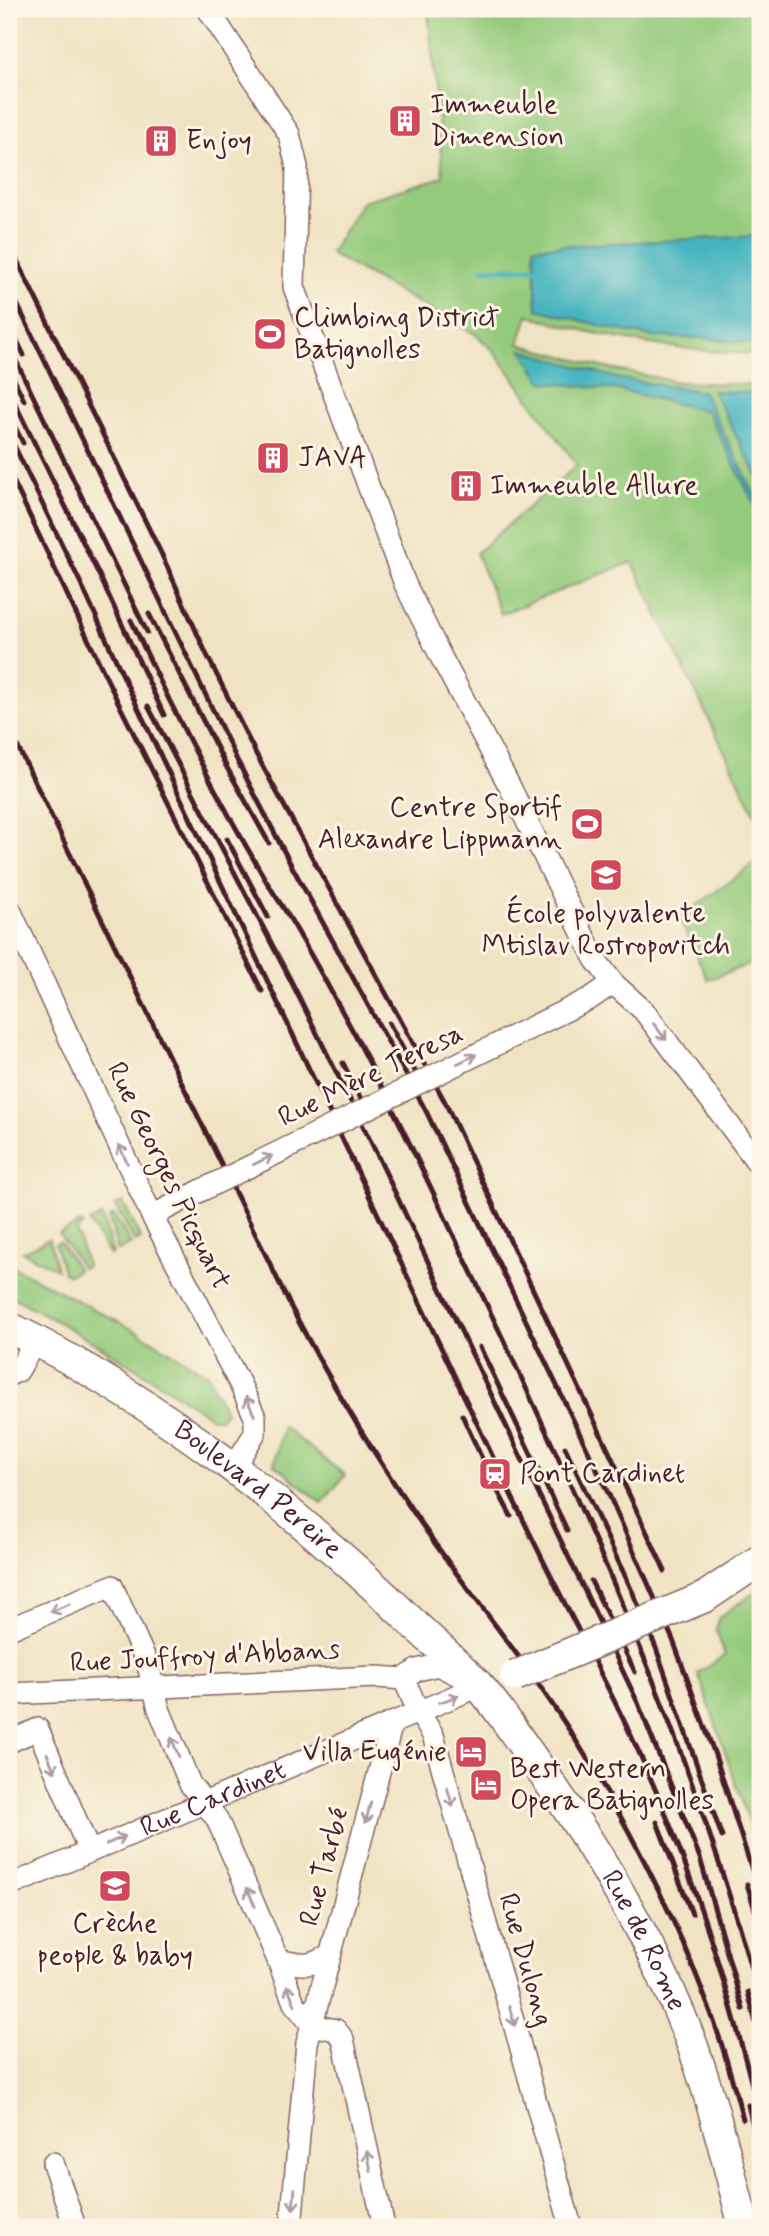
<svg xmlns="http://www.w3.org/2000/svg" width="769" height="2236" font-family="Mynerve,sans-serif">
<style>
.green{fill:#94ca7c;stroke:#6f7454;stroke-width:2}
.water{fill:#47b5c0;stroke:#486a76;stroke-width:2}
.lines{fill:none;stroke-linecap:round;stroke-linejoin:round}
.stream{stroke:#47b5c0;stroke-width:5}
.minor-casing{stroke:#846460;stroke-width:24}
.secondary-casing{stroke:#846460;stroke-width:33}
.minor{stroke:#fff;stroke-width:21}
.secondary{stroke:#fff;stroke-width:30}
.rail{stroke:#4a1f2b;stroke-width:5}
.minor-bridge-casing{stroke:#846460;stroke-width:24;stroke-linecap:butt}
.secondary-bridge-casing{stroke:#846460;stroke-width:33;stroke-linecap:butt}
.minor-bridge{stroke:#fff;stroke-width:21}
.secondary-bridge{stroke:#fff;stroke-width:30}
.oneway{stroke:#ae9aa0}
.labels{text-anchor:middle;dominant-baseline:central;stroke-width:6;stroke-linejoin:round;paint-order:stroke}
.poi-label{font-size:28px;fill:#4a1f2b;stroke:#fcf5e5;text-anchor:start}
.street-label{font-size:28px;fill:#4a1f2b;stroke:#fcf5e5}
</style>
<rect width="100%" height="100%" fill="#fcf5e5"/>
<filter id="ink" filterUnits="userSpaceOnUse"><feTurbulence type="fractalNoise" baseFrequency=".0143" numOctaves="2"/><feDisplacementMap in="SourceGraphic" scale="14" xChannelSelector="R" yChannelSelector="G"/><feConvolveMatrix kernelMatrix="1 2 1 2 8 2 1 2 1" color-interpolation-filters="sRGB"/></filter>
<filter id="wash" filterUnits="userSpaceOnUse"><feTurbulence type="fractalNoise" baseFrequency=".00686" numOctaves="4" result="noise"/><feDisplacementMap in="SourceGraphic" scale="28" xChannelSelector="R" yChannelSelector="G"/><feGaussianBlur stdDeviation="1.57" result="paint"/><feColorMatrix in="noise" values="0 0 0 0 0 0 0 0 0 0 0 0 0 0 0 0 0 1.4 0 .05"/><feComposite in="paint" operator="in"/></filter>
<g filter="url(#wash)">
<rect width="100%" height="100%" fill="#f0e3c3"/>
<g class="green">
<path d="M428 9H760V354C678 352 606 339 528 315L519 344 606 368 679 382 760 385V824L632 562 501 614 476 553 577 465 494 351 475 334 330 254 362 201 443 177Z"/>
<path d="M760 860V960L708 980 679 918Z"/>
<path d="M123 1202 141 1239 135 1242 115 1206Z"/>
<path d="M114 1215 131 1244 118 1251 109 1218Z"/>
<path d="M102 1216 113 1253 110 1255 89 1222Z"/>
<path d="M81 1223 83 1225 76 1230 87 1266 82 1268 59 1234Z"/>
<path d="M49 1239 57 1269 22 1252Z"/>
<path d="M60 1242 78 1270 69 1275 63 1272 55 1244Z"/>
<path d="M9 1265 138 1332 207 1374 226 1412 221 1418H212C146 1373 79 1332 9 1295Z"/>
<path d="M283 1427 345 1475 322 1503 274 1464Z"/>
<path d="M760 1589V1854L698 1673 725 1655 716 1630 719 1617Z"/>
</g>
<g class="water">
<path d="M760 236V344L699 338 653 337 610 328 537 309 534 247Z"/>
<path d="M522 350 617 378 703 392 760 505V515L707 411 619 390 543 382Z"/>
<path d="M713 391 760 393V481Z"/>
</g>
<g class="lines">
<path class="stream" d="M483 269 534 268"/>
</g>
</g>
<g filter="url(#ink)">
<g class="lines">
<defs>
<g id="minor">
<path d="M208 9 289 134 297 167 294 287 405 584 441 657 510 787 595 959 613 983 644 1011 760 1166"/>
<path d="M9 908 152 1216 240 1384 255 1417V1433L234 1467"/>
<path d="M512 1037 591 998 613 983"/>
<path d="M152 1216 202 1190"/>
<path d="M9 1375 18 1371 36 1340"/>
<path d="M9 1629 112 1586 148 1665 159 1709 190 1784 217 1819 278 1960 294 2003 312 2025 336 2030 343 2039 384 2227"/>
<path d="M404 1679 418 1711 433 1735 571 2227"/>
<path d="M9 1694 376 1677 404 1679 417 1670 438 1665 462 1677"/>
<path d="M9 1742 38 1729 89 1851"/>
<path id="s1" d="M9 1886 479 1686"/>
<path d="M278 1960C301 1965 310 1968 330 1955"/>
<path d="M53 2163 75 2227"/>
<path d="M291 2227 307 2043 392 1723"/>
</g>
<g id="secondary">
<path id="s2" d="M9 1327C161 1403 294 1508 416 1626 437 1646 458 1664 478 1685 497 1705 512 1730 528 1752 594 1843 654 1942 693 2047 714 2106 729 2167 744 2227"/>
<path d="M705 1597 760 1560"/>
</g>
</defs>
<use href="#minor" class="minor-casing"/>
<use href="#secondary" class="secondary-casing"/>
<use href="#minor" class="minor"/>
<use href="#secondary" class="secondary"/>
<g class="rail">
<path d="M9 244 161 553 206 653 255 752 445 1102 665 1571"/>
<path d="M9 287 238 762 289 861 426 1111 609 1495 673 1640 715 1755 760 1895"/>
<path d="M9 324 24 355"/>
<path d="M9 346 147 632"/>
<path d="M9 369 24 400"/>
<path d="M9 391 102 581 164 715"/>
<path d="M9 415 23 443"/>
<path d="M9 435 84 590 130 691 500 1472C519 1511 538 1551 558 1590 589 1652 622 1712 649 1775 698 1885 731 2000 760 2117"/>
<path d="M9 472 116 698 262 991"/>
<path d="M149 614 226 766 269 843"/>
<path d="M131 620C171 706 213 790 261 872 269 887 280 902 289 917 310 952 329 988 349 1024 394 1107 433 1193 474 1278 586 1511 694 1751 760 2002"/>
<path d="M148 706 291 981 372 1144 638 1703 700 1858 743 2009"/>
<path d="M9 729 292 1309C339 1399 392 1484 451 1566 495 1625 541 1684 580 1747 631 1830 675 1916 709 2008 723 2044 733 2082 743 2119"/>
<path d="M227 839 268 917"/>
<path d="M389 1023 424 1088"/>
<path d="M343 1063 368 1113"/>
<path d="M480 1347 567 1530"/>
<path d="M462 1415 490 1476 511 1516"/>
<path d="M565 1447 633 1593 656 1648 722 1837"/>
<path d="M591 1581 635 1672"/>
<path d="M657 1822 692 1914"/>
<path d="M747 1884 760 1926"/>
<path d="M748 1992 760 2039"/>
<path d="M748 2105 757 2144"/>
</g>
<defs>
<path id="minor-bridge" d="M202 1190 512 1037"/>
<path id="secondary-bridge" d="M515 1676 705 1597"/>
</defs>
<use href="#minor-bridge" class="minor-bridge-casing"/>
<use href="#secondary-bridge" class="secondary-bridge-casing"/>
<use href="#minor-bridge" class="minor-bridge"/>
<use href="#secondary-bridge" class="secondary-bridge"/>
</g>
<defs><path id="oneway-shaft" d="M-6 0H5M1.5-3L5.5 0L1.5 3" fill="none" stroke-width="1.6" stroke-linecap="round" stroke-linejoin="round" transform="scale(1.75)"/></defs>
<g class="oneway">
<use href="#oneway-shaft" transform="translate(660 1032) rotate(52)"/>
<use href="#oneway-shaft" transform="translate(467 1059) rotate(-26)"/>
<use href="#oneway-shaft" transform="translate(123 1154) rotate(-115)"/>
<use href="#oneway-shaft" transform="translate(263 1160) rotate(-26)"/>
<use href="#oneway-shaft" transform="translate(250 1406) rotate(-114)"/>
<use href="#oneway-shaft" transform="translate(60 1608) rotate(158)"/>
<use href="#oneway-shaft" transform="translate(449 1699) rotate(-21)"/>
<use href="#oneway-shaft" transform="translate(175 1747) rotate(-112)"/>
<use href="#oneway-shaft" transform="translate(51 1763) rotate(67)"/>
<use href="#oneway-shaft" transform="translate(450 1797) rotate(74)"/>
<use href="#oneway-shaft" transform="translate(368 1813) rotate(105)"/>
<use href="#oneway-shaft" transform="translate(116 1840) rotate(-23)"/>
<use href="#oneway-shaft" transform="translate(251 1897) rotate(-114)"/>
<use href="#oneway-shaft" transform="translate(291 1995) rotate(-112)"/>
<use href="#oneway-shaft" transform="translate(512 2016) rotate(74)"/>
<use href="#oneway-shaft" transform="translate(369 2161) rotate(-102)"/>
<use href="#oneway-shaft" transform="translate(294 2199) rotate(95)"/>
</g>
</g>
<defs>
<symbol id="building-square" viewBox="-11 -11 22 22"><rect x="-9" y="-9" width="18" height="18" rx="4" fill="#d1495b" stroke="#fcf5e5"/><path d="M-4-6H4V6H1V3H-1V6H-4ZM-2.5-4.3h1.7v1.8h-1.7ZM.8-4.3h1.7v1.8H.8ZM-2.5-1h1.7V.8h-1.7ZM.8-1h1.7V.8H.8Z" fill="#fff"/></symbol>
<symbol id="stadium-square" viewBox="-11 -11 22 22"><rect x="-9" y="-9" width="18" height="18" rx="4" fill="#d1495b" stroke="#fcf5e5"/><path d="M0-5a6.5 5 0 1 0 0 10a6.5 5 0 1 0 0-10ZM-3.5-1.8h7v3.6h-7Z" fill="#fff"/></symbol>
<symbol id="school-square" viewBox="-11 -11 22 22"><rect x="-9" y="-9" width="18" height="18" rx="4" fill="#d1495b" stroke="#fcf5e5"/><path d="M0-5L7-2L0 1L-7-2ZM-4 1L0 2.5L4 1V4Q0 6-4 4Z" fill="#fff"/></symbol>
<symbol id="station-square" viewBox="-11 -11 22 22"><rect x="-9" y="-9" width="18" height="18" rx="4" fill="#d1495b" stroke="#fcf5e5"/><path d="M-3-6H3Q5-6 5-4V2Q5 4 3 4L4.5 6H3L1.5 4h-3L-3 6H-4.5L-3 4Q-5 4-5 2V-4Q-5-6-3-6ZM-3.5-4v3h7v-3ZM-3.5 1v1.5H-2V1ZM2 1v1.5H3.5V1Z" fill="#fff"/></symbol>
<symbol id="hotel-square" viewBox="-11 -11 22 22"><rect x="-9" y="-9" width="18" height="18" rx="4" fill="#d1495b" stroke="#fcf5e5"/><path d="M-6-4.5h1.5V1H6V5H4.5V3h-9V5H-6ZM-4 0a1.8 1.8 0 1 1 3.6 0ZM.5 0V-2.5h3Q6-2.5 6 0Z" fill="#fff"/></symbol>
</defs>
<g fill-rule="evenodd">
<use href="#building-square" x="386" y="102" width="38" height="38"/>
<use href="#building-square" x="142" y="122" width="38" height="38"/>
<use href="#stadium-square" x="251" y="315" width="38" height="38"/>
<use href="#building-square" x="254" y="439" width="38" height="38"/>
<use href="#building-square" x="447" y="467" width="38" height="38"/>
<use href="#stadium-square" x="568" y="805" width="38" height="38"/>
<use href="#school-square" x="587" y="856" width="38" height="38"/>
<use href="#station-square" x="476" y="1455" width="38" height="38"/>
<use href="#hotel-square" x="452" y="1733" width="38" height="38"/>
<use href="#hotel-square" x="467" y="1766" width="38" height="38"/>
<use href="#school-square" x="96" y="1867" width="38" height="38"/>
</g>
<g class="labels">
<g class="poi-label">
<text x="430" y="105">Immeuble<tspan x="430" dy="32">Dimension</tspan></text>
<text x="186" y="141">Enjoy</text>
<text x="294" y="318">Climbing District<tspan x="294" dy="32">Batignolles</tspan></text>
<text x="298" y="458">JAVA</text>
<text x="490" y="486">Immeuble Allure</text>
<text x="562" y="808" text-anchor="end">Centre Sportif<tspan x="562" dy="32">Alexandre Lippmann</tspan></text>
<text x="606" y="914" text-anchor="middle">École polyvalente<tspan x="606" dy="32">Mtislav Rostropovitch</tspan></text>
<text x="520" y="1474">Pont Cardinet</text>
<text x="447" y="1752" text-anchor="end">Villa Eugénie</text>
<text x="510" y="1769">Best Western<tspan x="510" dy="32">Opera Batignolles</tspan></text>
<text x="115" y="1924" text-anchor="middle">Crèche<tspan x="115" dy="32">people &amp; baby</tspan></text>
</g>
<g class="street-label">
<text transform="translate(371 1076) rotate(-26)">Rue Mère Teresa</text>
<text transform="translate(168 1176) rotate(64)">Rue Georges Picquart</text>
<text stroke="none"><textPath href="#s2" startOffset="298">Boulevard Pereire</textPath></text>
<text transform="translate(205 1657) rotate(-3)">Rue Jouffroy d'Abbans</text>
<text stroke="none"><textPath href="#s1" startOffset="222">Rue Cardinet</textPath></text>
<text transform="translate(325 1867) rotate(-75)">Rue Tarbé</text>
<text stroke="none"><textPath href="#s2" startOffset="898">Rue de Rome</textPath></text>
<text transform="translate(525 1960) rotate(74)">Rue Dulong</text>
</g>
</g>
<rect width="769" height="2236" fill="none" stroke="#fcf5e5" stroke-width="35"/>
</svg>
